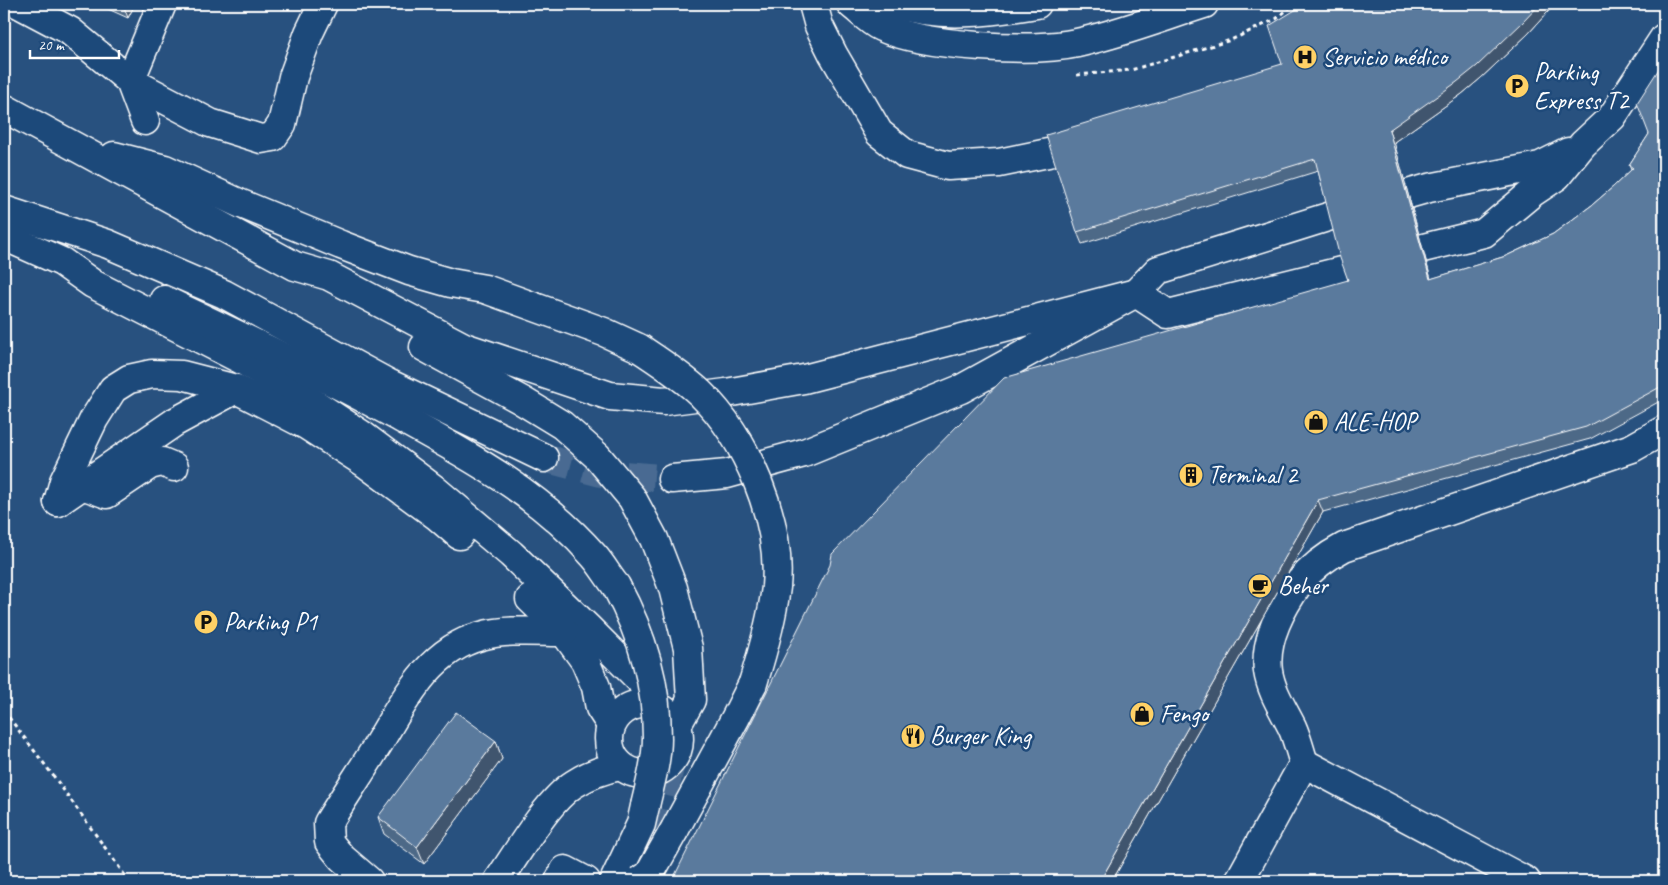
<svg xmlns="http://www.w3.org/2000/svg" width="1668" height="885" font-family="Caveat,sans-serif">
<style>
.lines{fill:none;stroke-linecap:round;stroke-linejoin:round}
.minor-tunnel{stroke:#486b92;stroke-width:28;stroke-dasharray:28 14;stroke-linecap:butt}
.minor-casing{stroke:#fff;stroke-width:31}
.path{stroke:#fff;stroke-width:3;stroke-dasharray:4 4;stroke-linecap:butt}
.minor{stroke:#1f4a7a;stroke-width:28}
.minor-bridge-casing{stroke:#fff;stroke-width:31;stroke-linecap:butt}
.minor-bridge{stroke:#1f4a7a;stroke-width:28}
.wall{fill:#4d6987;stroke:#fff}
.shaded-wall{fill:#3f556e;stroke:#fff}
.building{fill:#5a7a9d;stroke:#fff}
.labels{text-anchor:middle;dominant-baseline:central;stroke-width:5;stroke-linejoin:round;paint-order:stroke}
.poi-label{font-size:25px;fill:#fff;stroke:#1f4a7a;text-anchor:start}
</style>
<rect width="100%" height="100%" fill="#28517f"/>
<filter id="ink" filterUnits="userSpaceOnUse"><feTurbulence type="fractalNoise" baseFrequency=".02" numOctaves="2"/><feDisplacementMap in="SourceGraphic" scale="10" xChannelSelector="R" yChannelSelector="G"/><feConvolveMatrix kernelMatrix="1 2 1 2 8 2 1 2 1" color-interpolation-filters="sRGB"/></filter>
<g filter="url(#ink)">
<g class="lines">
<g class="minor-tunnel">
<path d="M544 458 601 473 672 479"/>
<path d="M645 877 671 763"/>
</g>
<defs>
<g id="minor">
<path d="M19 4 70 31 130 81 162 4"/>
<path d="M813 4 819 26 833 54 879 133 907 155 948 166 999 163 1048 153"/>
<path d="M851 4C860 11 870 22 881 27 922 46 1032 53 1077 43 1119 34 1163 17 1204 4"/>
<path d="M893 4C942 18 988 12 1037 4"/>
<path d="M130 81 210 123 261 139 273 137 282 124 293 77 309 33 323 4"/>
<path d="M130 81 145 121"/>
<path d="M4 108 295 266 329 276 464 347 610 396 664 401 726 393 804 379 1136 293 1168 314 1345 270"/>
<path d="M114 156 165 169 239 203 341 245 409 271 451 283 485 289 604 332 639 348"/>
<path d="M1408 194 1429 188 1540 166 1568 152"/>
<path d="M4 210 108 244 224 294 388 383 544 458"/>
<path d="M4 236 62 262 93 284 240 359 303 396 362 435 434 489 511 554 588 628 641 681 652 704"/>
<path d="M1423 248 1484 233 1533 192 1557 176 1583 144 1612 117 1664 38"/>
<path d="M164 300C242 337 321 374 397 416 468 455 540 494 594 556 602 565 608 576 616 586"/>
<path d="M424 347 521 400 562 425 597 456 632 498 654 539 673 588 688 648 691 700 677 725"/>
<path d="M672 479 727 474 804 453 961 389 1136 293 1158 270 1331 216"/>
<path d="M82 485 107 494 150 465 162 462 174 467"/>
<path d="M58 502 64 481 94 419 113 389 129 379 152 374 182 375 236 389 306 425 365 463 437 516 459 535"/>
<path d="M58 502 175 422 236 389"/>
<path d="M530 599 564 632 585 661 596 687 600 708 611 725"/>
<circle cx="644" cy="739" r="35"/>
<path d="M1304 763 1526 881"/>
<path d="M675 829 736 717 753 683"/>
<path d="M369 881 342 858 329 842 328 823C344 797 361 772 377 746 403 703 428 650 481 636 506 629 538 632 564 632"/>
<path d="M498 881C517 854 547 801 574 784 588 775 604 769 620 766"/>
<path d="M559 881 565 870 586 881"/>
<path d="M614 881 641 824 645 806"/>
<path d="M1239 881 1304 763C1300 751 1297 738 1292 727 1283 709 1271 691 1268 671 1264 640 1282 607 1299 583 1311 568 1327 556 1344 547L1632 448 1664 430"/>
</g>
</defs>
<use href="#minor" class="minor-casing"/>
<g class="path">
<path d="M1077 75 1131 70 1231 40 1276 19 1294 4"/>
<path d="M4 711 55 778 129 881"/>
</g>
<use href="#minor" class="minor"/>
<defs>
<g id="minor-bridge">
<path d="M639 348C660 362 682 376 700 393 747 438 782 521 776 587 772 620 763 651 753 683"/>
<path d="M616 586C641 632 657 685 657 738 657 761 650 784 645 806"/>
<path d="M640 881 649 875 675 829"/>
</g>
</defs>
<use href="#minor-bridge" class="minor-bridge-casing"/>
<use href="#minor-bridge" class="minor-bridge"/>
</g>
<g class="wall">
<path d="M97 4H135L128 18Z"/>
<path d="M1305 4H1555L1528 34 1481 78 1462 94 1394 142 1431 279 1506 256 1553 234 1592 205 1613 187 1631 170 1629 165 1649 134 1664 61V399L1590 439 1323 512 1112 881H672L1348 280 1318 171 1082 244 1077 232 1282 64Z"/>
<path d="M496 741 502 759 424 864 384 834 378 817Z"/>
</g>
<g class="shaded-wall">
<path d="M123 4H135L128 18Z"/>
<path d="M1540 4H1555L1528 34 1481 78 1462 94 1394 142 1434 291 1430 279 1389 130Z"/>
<path d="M1318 500 1323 512 1112 881H1100Z"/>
<path d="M496 741 502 759 424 864 417 847Z"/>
</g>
<g class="building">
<path d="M1305 4H1540L1523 22 1477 66 1457 82 1389 130 1430 279 1506 256 1553 234 1592 205 1613 187 1633 168 1629 165 1649 134 1637 103 1664 61V385L1586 427 1318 500 1100 881H672L830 565 832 554 1004 378 1348 280 1340 258 1315 159 1077 232 1046 135 1282 64 1269 26Z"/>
<path d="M456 712 496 741 417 847 378 817Z"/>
</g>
</g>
<defs>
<symbol id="hospital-disc" viewBox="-11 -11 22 22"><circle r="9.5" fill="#ffd166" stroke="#1f4a7a"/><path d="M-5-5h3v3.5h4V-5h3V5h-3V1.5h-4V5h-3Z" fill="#111"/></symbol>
<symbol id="parking-disc" viewBox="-11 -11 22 22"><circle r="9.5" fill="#ffd166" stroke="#1f4a7a"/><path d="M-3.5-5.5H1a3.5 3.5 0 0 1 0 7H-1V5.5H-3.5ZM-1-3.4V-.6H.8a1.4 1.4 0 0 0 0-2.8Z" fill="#111"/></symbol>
<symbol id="shop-disc" viewBox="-11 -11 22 22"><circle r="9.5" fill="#ffd166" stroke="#1f4a7a"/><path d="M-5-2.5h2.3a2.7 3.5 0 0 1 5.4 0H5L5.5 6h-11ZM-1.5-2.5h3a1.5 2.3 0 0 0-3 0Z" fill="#111"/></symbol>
<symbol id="building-disc" viewBox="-11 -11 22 22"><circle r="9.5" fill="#ffd166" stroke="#1f4a7a"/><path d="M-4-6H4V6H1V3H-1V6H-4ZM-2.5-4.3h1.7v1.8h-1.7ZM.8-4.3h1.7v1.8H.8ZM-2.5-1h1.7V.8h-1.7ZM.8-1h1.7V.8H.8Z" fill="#111"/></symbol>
<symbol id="cafe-disc" viewBox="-11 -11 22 22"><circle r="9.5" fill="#ffd166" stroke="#1f4a7a"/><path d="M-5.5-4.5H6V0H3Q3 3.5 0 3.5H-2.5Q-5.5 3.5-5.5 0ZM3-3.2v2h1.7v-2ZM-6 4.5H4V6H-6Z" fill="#111"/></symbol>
<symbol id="restaurant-disc" viewBox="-11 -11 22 22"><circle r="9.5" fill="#ffd166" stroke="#1f4a7a"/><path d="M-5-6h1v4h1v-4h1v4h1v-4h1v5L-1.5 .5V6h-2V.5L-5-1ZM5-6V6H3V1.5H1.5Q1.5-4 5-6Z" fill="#111"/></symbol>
</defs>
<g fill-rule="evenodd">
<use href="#hospital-disc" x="1291" y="43" width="28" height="28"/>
<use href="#parking-disc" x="1503" y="72" width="28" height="28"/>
<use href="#shop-disc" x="1302" y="408" width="28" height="28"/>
<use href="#building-disc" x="1177" y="461" width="28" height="28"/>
<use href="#cafe-disc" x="1246" y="572" width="28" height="28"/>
<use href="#parking-disc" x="192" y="608" width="28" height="28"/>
<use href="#shop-disc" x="1128" y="700" width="28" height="28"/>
<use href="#restaurant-disc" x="899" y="722" width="28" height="28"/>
</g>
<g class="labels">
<g class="poi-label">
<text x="1322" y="57">Servicio médico</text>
<text x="1534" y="72">Parking<tspan x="1534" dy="29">Express T2</tspan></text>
<text x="1334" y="422">ALE-HOP</text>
<text x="1208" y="475">Terminal 2</text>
<text x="1278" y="586">Beher</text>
<text x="224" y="622">Parking P1</text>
<text x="1160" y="714">Fengo</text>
<text x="930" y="736">Burger King</text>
</g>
</g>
<rect width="1668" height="885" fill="none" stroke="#1f4a7a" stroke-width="20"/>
<rect x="10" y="10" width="1648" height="865" fill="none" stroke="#fff" stroke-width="2" filter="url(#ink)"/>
<path d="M30 50v8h89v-8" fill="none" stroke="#ffffff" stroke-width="2.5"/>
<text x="38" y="50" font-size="15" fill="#ffffff" stroke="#1f4a7a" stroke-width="4" paint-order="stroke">20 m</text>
</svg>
